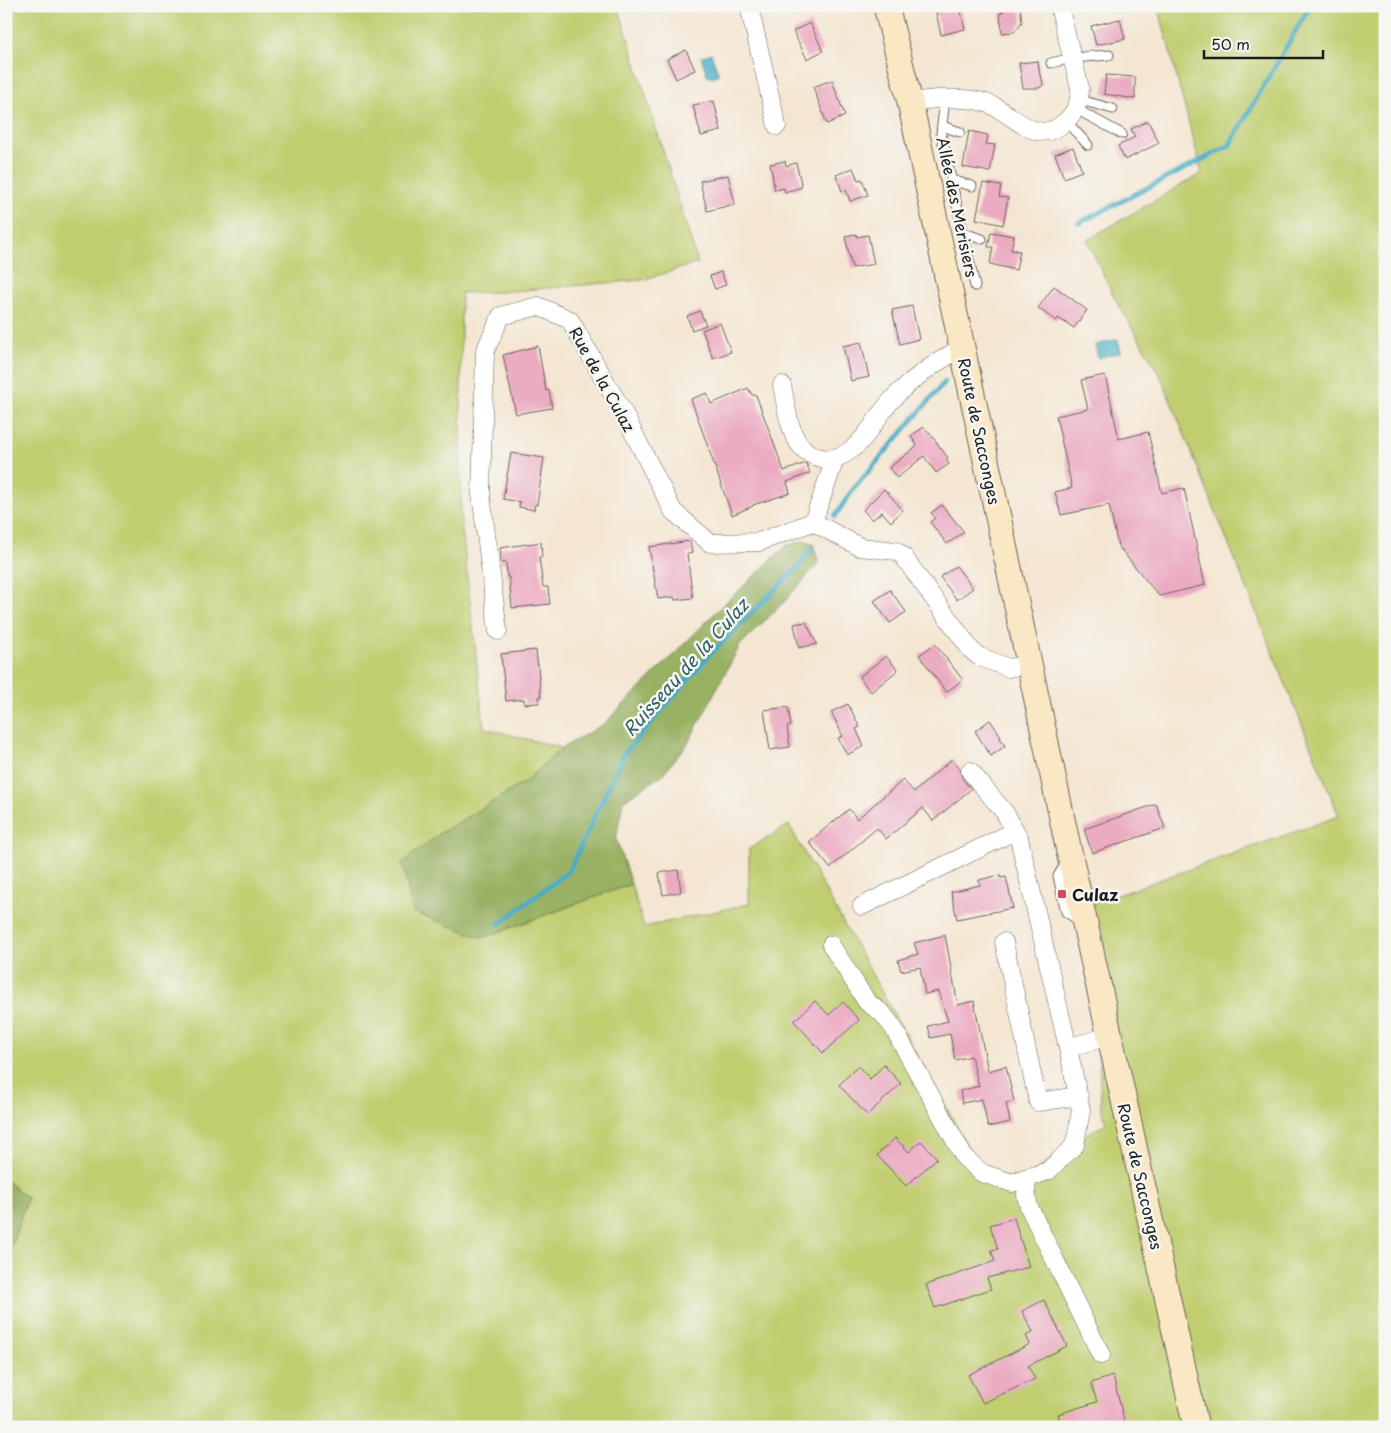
<svg xmlns="http://www.w3.org/2000/svg" width="1391" height="1433" font-family="'Playpen Sans',sans-serif">
<style>
.green{fill:#c0ce70;stroke:#6e7546}
.forest{fill:#98b162;stroke:#5a663f}
.water{fill:#45acc5;stroke:#306470}
.lines{fill:none;stroke-linecap:round;stroke-linejoin:round}
.stream{stroke:#45acc5;stroke-width:5}
.building{fill:#ebacc2}
.lane-casing{stroke:#68635c;stroke-width:11}
.street-casing{stroke:#68635c;stroke-width:19}
.secondary-casing{stroke:#68635c;stroke-width:27}
.lane{stroke:#fff;stroke-width:9}
.street{stroke:#fff;stroke-width:18}
.secondary{stroke:#fae7c3;stroke-width:25}
.poi-dot{fill:#d1495b;stroke:#f6f6f2;stroke-width:2}
.labels{text-anchor:middle;dominant-baseline:central;stroke-width:5;stroke-linejoin:round;paint-order:stroke}
.street-label{font-size:16px;fill:#1c1c1c;stroke:#f6f6f2}
.poi-label{font-size:16px;font-weight:bold;fill:#1c1c1c;stroke:#f6f6f2;text-anchor:start}
.water-label{font-size:18px;font-style:italic;fill:#2e5d68;stroke:#f6f6f2}
</style>
<rect width="100%" height="100%" fill="#f6f6f2"/>
<filter id="ink" filterUnits="userSpaceOnUse"><feTurbulence type="fractalNoise" baseFrequency=".02" numOctaves="2"/><feDisplacementMap in="SourceGraphic" scale="10" xChannelSelector="R" yChannelSelector="G"/><feConvolveMatrix kernelMatrix="1 2 1 2 8 2 1 2 1" color-interpolation-filters="sRGB"/></filter>
<filter id="wash" filterUnits="userSpaceOnUse"><feTurbulence type="fractalNoise" baseFrequency=".0096" numOctaves="4" result="noise"/><feDisplacementMap in="SourceGraphic" scale="20" xChannelSelector="R" yChannelSelector="G"/><feGaussianBlur stdDeviation="1.12" result="paint"/><feColorMatrix in="noise" values="0 0 0 0 0 0 0 0 0 0 0 0 0 0 0 0 0 1.4 0 .05"/><feComposite in="paint" operator="in"/></filter>
<g filter="url(#wash)">
<rect width="100%" height="100%" fill="#f4e6d2"/>
<path class="green" d="M6 6H618L698 263 642 280 501 292 461 293V520L484 728 562 748 525 782 439 834 482 938 631 884 644 927 749 904V849L789 825 986 1179 1029 1176 1082 1136 1106 1124 1101 1107 1092 904 1339 816 1161 377 1113 295 1087 240 1202 173 1158 6H1385V1427H6V1263L27 1198 6 1181Z"/>
<g class="forest">
<path d="M805 540 813 544 819 563 783 603 740 645 688 743 662 775 623 801 616 839 631 884 482 938 413 912 402 863 439 834 525 782 562 748 604 724 725 603 786 546Z"/>
<path d="M6 1181 27 1198 6 1263Z"/>
</g>
<g class="water">
<path d="M711 53 719 74 713 77H708L701 57Z"/>
<path d="M1118 339 1121 352 1098 358 1095 345Z"/>
</g>
<g class="lines">
<g class="stream">
<path d="M1079 223 1229 146 1310 6"/>
<path d="M835 516 852 491 945 382"/>
<path d="M499 924 569 871 624 754 709 655 800 565 811 549"/>
</g>
</g>
<g id="blocks">
<g class="building">
<path d="M1002 6H1020L1022 22 1014 32 1002 33 1000 13 1003 12Z"/>
<path d="M960 7 965 29 941 35 936 12Z"/>
<path d="M1120 19 1125 39 1096 45 1091 26Z"/>
<path d="M810 23 823 51 807 59 793 31Z"/>
<path d="M686 50 695 70 676 79 667 59Z"/>
<path d="M1038 61 1040 76 1042 78 1043 84 1040 88H1023L1019 63Z"/>
<path d="M1106 75 1135 77V99L1104 94Z"/>
<path d="M832 80 845 116 827 124 813 87Z"/>
<path d="M714 101 721 131 701 136 693 105Z"/>
<path d="M1148 121 1159 143 1125 160 1118 146 1135 137 1131 129Z"/>
<path d="M969 131 988 135 986 144 995 145 990 172 963 167Z"/>
<path d="M1073 147 1082 171 1064 178 1055 154Z"/>
<path d="M785 161 786 166 796 163 802 187 785 192 784 188 775 190 770 164Z"/>
<path d="M853 168 858 180 862 179 868 195 850 201 846 190 842 191 836 175Z"/>
<path d="M728 175 735 204 707 211 700 181Z"/>
<path d="M983 183 1001 186 999 197 1008 198 1003 225 976 219Z"/>
<path d="M991 232 1014 236 1011 250 1020 251 1016 270 990 264 993 247H988Z"/>
<path d="M856 234 857 237 868 235 874 264 852 268 845 236Z"/>
<path d="M721 272 726 285 715 289 710 276Z"/>
<path d="M1054 286 1087 310 1074 328 1058 318 1056 321 1038 308Z"/>
<path d="M912 306 919 339 900 344 892 310Z"/>
<path d="M700 311 706 325 692 330 687 316Z"/>
<path d="M720 323 731 352 713 358 702 330Z"/>
<path d="M861 342 869 377 851 381 843 346Z"/>
<path d="M538 346 546 391 549 390 552 408 516 414 503 355Z"/>
<path d="M1105 375 1119 439 1148 432 1162 493 1184 488 1205 585 1159 596 1118 546 1109 505 1061 515 1055 492 1072 488 1056 416 1088 409 1081 380Z"/>
<path d="M748 388 752 395H756L784 471 806 463 810 473 787 482 790 493 753 505V506L732 515 691 399 707 393 711 404Z"/>
<path d="M924 427 928 433 929 432 948 458 946 460 949 464 936 473 924 456 897 478 889 468 917 446 911 436Z"/>
<path d="M511 453 544 458 537 505 535 504 534 510 519 507 520 502 503 499Z"/>
<path d="M884 489 903 510 891 522 882 512 872 520 863 510Z"/>
<path d="M942 505 964 532 947 544 930 522 935 518 931 513Z"/>
<path d="M690 541 692 553 687 554 693 598 675 600 674 597 658 599 649 547Z"/>
<path d="M541 542 542 557H539L543 587H548L550 604 512 608 509 577H507L506 562 501 563 500 548Z"/>
<path d="M956 566 973 588 957 600 940 577Z"/>
<path d="M890 590 906 612 890 623 874 601Z"/>
<path d="M806 622 817 644 799 648 794 624Z"/>
<path d="M935 644 963 680 946 692 919 655Z"/>
<path d="M536 650 541 697H539V703L524 704V699L506 701 501 654Z"/>
<path d="M886 656 898 670 871 692 859 677Z"/>
<path d="M848 704 860 727 856 729 864 746 847 755 838 738 843 736 831 712Z"/>
<path d="M788 707 791 726 787 727 790 747 770 750 764 710Z"/>
<path d="M990 720 1001 736 1000 738 1005 746 991 756 975 731Z"/>
<path d="M952 759 960 768 962 778 971 789 933 821 923 808 886 839 877 828 830 868 809 842 849 809 857 819 903 780 914 792Z"/>
<path d="M1156 804 1165 828 1092 853 1084 829Z"/>
<path d="M678 870 681 892 663 895 659 873Z"/>
<path d="M1000 875 1001 878 1006 877 1013 908 957 919 951 892 980 885 979 880Z"/>
<path d="M945 935 958 1005 974 1001 988 1071 1006 1066 1014 1101 1006 1103 1010 1122 988 1127 982 1099 962 1103 960 1091 979 1086 971 1056 955 1060 950 1034 931 1038 928 1026 948 1021 938 991 925 994 920 967 901 971 898 960 918 954 914 943Z"/>
<path d="M815 1001 829 1015 843 1002 859 1020 823 1053 794 1021Z"/>
<path d="M884 1065 901 1084 867 1115 839 1085 858 1066 870 1079Z"/>
<path d="M895 1138 909 1152 921 1141 937 1158 906 1186 877 1155Z"/>
<path d="M1014 1218 1029 1267 987 1278 991 1289 935 1308 926 1285 995 1261 991 1250 998 1249 990 1225Z"/>
<path d="M1044 1300 1067 1346 1028 1366 1035 1379 983 1403 968 1375 1030 1344 1026 1336 1033 1332 1022 1311Z"/>
<path d="M1113 1376 1125 1424 1114 1427H1062L1058 1414 1097 1402 1091 1383Z"/>
</g>
</g>
</g>
<g filter="url(#ink)">
<use href="#blocks" fill-opacity="0" stroke="#68635c" stroke-width="1"/>
<g class="lines">
<defs>
<g id="lane">
<path d="M1051 63 1072 58 1109 55"/>
<path d="M945 98 941 134 975 286"/>
<path d="M1080 100 1113 109"/>
<path d="M1076 109 1122 134"/>
<path d="M1066 121 1088 145"/>
<path d="M942 126 960 132"/>
<path d="M951 180 972 186"/>
<path d="M963 233 982 239"/>
<path d="M1066 863 1058 876 1066 912 1078 920"/>
</g>
<g id="street">
<path d="M749 6 777 126"/>
<path d="M910 102C935 99 958 96 983 102 1012 109 1034 150 1065 122 1076 112 1080 102 1080 88L1059 6"/>
<path d="M782 385C785 400 787 416 792 430 801 457 829 468 852 449 868 437 877 417 890 402 910 379 936 362 963 347"/>
<path d="M813 522 860 547 896 551 903 556 971 650 978 656 1009 668 1030 664"/>
<path d="M498 631 481 494 485 351 501 316 538 306 570 320 623 412 673 511 710 543 759 542 813 522 835 459"/>
<path d="M970 771 1005 813 1019 838 1068 1048"/>
<path d="M862 906 1015 831"/>
<path d="M1004 942 1038 1102 1079 1096"/>
<path d="M831 945 867 1002 882 1013 893 1027 964 1157 982 1173 1012 1183 1048 1171 1075 1145 1081 1110 1068 1048 1102 1038"/>
<path d="M1027 1178 1026 1195 1029 1207 1101 1355"/>
</g>
<path id="secondary" d="M886 6 910 102 1070 856 1196 1427"/>
</defs>
<use href="#lane" class="lane-casing"/>
<use href="#street" class="street-casing"/>
<use href="#secondary" class="secondary-casing"/>
<use href="#lane" class="lane"/>
<use href="#street" class="street"/>
<use href="#secondary" class="secondary"/>
</g>
</g>
<rect class="poi-dot" x="1057" y="889" width="10" height="10" rx="2.5"/>
<g class="labels">
<g class="street-label">
<text transform="translate(958 207) rotate(78)">Allée des Merisiers</text>
<text transform="translate(603 379) rotate(61)">Rue de la Culaz</text>
<text transform="translate(980 431) rotate(78)">Route de Sacconges</text>
<text transform="translate(1141 1176) rotate(77)">Route de Sacconges</text>
</g>
<g class="poi-label">
<text x="1072" y="894">Culaz</text>
</g>
<g class="water-label">
<text transform="translate(685 667) rotate(-48)">Ruisseau de la Culaz</text>
</g>
</g>
<rect width="1391" height="1433" fill="none" stroke="#f6f6f2" stroke-width="25"/>
<path d="M1204 50v8h119v-8" fill="none" stroke="#1c1c1c" stroke-width="2.5"/>
<text x="1211" y="50" font-size="15" fill="#1c1c1c" stroke="#f6f6f2" stroke-width="4" paint-order="stroke">50 m</text>
</svg>
